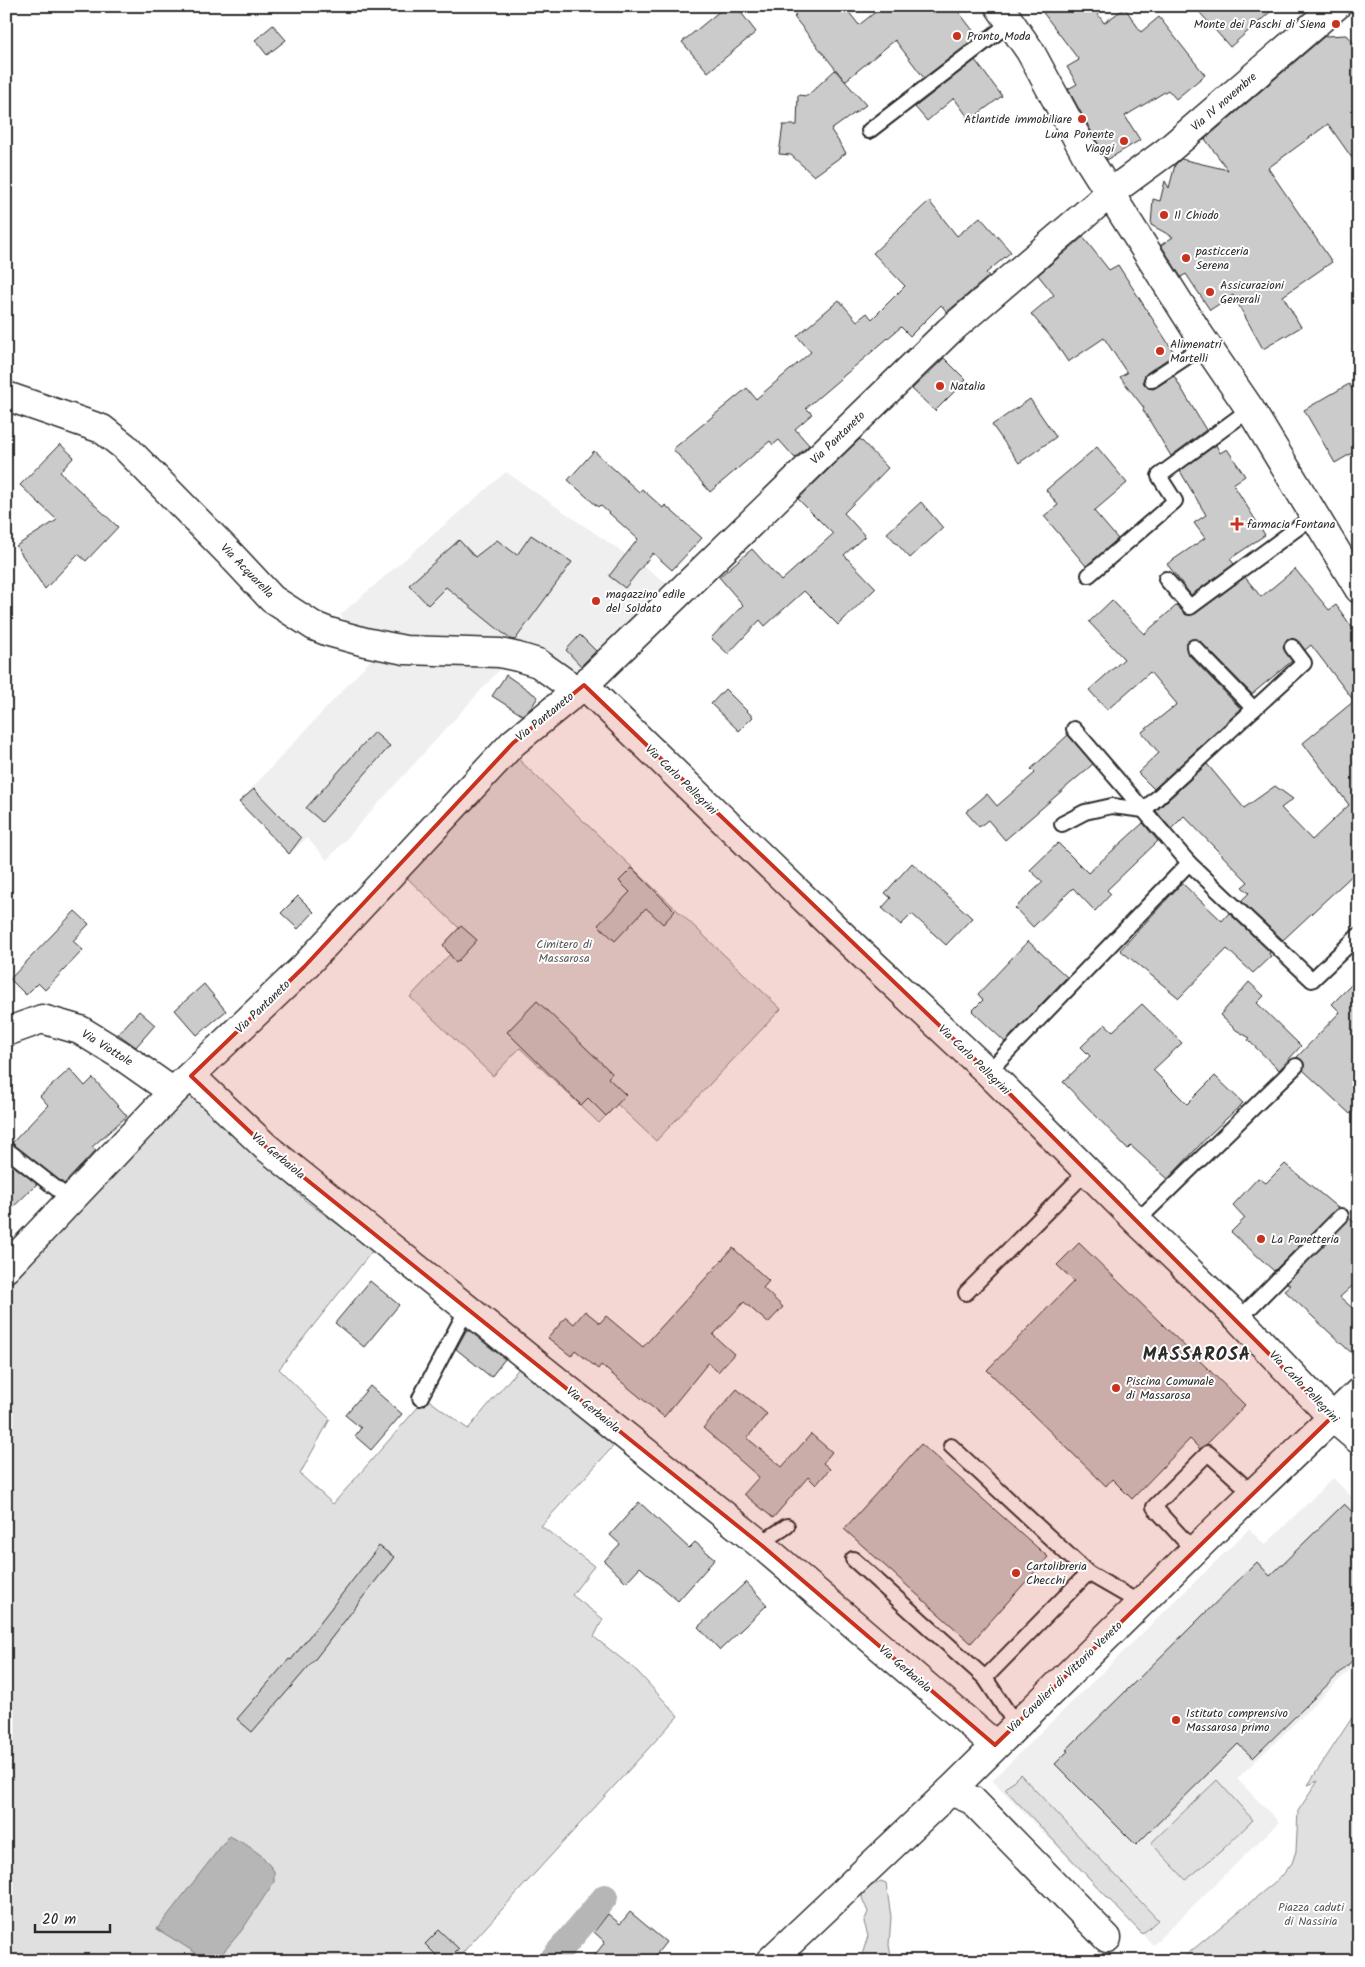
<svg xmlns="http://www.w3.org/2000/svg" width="1365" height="1967" font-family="Kalam,sans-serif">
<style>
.built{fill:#efefef}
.green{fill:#e0e0e0;stroke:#868686}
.water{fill:#b6b6b6;stroke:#7e7e7e}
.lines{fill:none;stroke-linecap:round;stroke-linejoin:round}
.canal{stroke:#b6b6b6;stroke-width:26}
.building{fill:#cbcbcb;stroke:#2b2b2b}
.lane-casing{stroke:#2b2b2b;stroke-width:18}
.street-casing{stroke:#2b2b2b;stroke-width:31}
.primary-casing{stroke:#2b2b2b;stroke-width:31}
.lane{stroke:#fff;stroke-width:14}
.street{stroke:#fff;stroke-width:28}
.primary{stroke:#fff;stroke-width:28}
.marked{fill:#c8321e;fill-opacity:0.2;stroke:#c8321e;stroke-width:4;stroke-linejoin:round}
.poi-dot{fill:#c8321e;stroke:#fff;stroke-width:2}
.labels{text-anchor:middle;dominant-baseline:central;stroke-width:4;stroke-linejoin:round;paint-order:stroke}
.poi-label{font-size:12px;fill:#2b2b2b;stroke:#fff;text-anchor:start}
.street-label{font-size:12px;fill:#2b2b2b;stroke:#fff}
.park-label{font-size:12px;fill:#585858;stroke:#fff}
.district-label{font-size:18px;font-weight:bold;letter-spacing:1px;fill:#2b2b2b;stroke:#fff}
</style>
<rect width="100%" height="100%" fill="#fff"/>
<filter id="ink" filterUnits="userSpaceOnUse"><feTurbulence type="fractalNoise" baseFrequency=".02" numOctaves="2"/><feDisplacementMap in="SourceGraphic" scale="10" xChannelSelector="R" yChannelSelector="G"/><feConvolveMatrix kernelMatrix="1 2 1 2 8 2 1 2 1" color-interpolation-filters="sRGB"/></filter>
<g filter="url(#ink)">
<g class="built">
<path d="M506 472 676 589 579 677 520 647 327 860 307 838 289 854 239 802 379 651 340 615Z"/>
<path d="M1333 1478 1359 1504V1661L1237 1779 1279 1822 1153 1945 992 1780 1249 1529 1265 1545Z"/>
</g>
<g class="green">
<path d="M514 755 781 1009 656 1141 617 1104 599 1123 520 1048 493 1076 410 997 451 953 443 945 459 928 402 873Z"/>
<path d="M189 1091 306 1201 373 1250 279 1369 330 1419 300 1474 333 1504 426 1398 468 1429 526 1360 618 1441 541 1526 594 1566 572 1595 603 1619 594 1637 637 1671 678 1716 455 1961H6V1279Z"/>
<path d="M1359 1707V1961H1179L1282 1876 1292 1863 1296 1851 1298 1811 1318 1781 1308 1785Z"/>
<path d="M1020 1774 1158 1920 1142 1934 1005 1789Z"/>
<path d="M1217 1780 1253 1820 1221 1851 1186 1880 1151 1843Z"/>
<path d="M881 1881 886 1883 891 1917 889 1945 892 1961H860L868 1936 864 1922 868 1912 862 1898 863 1892 871 1886Z"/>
</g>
<path class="water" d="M229 1836 247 1845 262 1856 274 1871V1882L242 1930 216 1961H209L157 1929Z"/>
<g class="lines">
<path class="canal" d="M551 1961 605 1897"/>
</g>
<g class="building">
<path d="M726 6H736L756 32 708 72 682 42Z"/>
<path d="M788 6H844L859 25 883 6H954L978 37 924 78 895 40 845 81 794 17 796 15Z"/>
<path d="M1038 6H1092L1104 23 1125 8 1141 32 1159 17 1205 75 1176 99 1168 90 1125 116 1140 140 1107 160 1068 89 1077 84 1067 67 1079 60Z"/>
<path d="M1194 6H1277L1230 47Z"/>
<path d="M273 25 286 40 267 55 255 40Z"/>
<path d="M1347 35 1359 49V168L1328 124 1268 168 1332 262 1283 296 1301 327 1263 349 1233 295 1210 310 1186 274 1181 277 1161 245 1173 237 1151 225 1153 199 1160 201 1165 181 1169 188 1175 165 1181 159 1228 170 1205 139 1325 36Z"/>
<path d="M975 60 1002 96 970 120 954 98 927 121 915 107Z"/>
<path d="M835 70 866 105 831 130 846 153 814 176 791 155 779 154 783 125H797L798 95 807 96Z"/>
<path d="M929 201 957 236 980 217 1011 252 986 273 989 276 947 312 941 305 910 336 901 327 806 408 812 414 795 429 809 445 795 458 779 440 773 445 770 441 710 492 673 449 747 388 756 399 811 352 797 336 839 300 857 321 867 313 872 319 905 286 873 253Z"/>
<path d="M1083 237 1109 270 1118 265 1175 354 1147 373 1143 380 1144 384 1148 388 1153 389 1174 376 1206 430 1171 456 1143 410 1144 408 1120 377 1127 373 1104 338 1068 362 1055 342 1031 314 1054 295 1038 275Z"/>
<path d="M944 358 966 380 935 411 912 389Z"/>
<path d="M1349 384 1359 401V449L1335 463 1304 410Z"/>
<path d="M1030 399 1056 437 1019 463 992 425Z"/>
<path d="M860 439 888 468 844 513 865 536 844 555 876 588 838 625 804 591 765 626 760 620 728 654 711 638 743 605 719 577 752 549 781 581 833 534 798 499Z"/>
<path d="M60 444 74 457 60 472 118 527 86 561 78 554 45 589 16 546 57 520 20 485Z"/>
<path d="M1216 445 1220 453 1227 449 1245 476 1233 484 1265 535 1230 559 1234 564 1191 595 1167 564 1205 538 1194 523 1206 515 1180 471Z"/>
<path d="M1097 447 1127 483 1094 511 1118 539 1086 566 1044 516 1058 505 1046 490Z"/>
<path d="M594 451 639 492 642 489 663 508 665 505 702 538 672 570 653 553 625 588 609 576 638 539 600 505 598 507 568 480Z"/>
<path d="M921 502 943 528 910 558 887 533Z"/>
<path d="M531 535 572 562 515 640 510 639 446 587 428 605 409 585 459 540 475 557 497 540 517 555Z"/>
<path d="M1295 569 1329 610 1336 605 1359 637V869L1283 940 1241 901 1249 893 1242 887 1248 882 1184 816 1171 829 1156 811 1207 764 1244 808 1275 786 1293 799 1281 808 1312 840 1349 805 1303 743 1354 701 1311 645 1305 650 1295 639 1286 640 1283 648 1292 661 1252 694 1200 641 1191 639 1186 644 1187 653 1241 709 1154 789 1138 773 1159 753 1142 732 1177 704 1150 672 1107 710 1089 690 1124 659 1089 622 1112 600 1144 634 1177 605 1186 615 1195 614 1245 577 1261 597Z"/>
<path d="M580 635 596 651 581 666 566 650Z"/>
<path d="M506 675 538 697 531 708 522 715 492 696Z"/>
<path d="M725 689 753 717 739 731 711 704Z"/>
<path d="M374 732 390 746 322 822 306 808Z"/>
<path d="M1068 735 1093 764 1005 840 988 820 979 827 966 812 987 794 997 806 1035 773 1031 769Z"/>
<path d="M254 789 301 838 289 854 239 802Z"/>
<path d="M1143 823 1158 841 1107 890 1111 894 1095 911 1073 888 1033 927 1015 908 1043 882 1030 870 1058 843 1088 873Z"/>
<path d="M912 863 972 918 946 945 912 914 901 925 882 908 891 898 885 893Z"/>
<path d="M632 868 675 911 663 924 646 908 615 941 598 925 630 892 619 881Z"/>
<path d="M1182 883 1222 921 1229 913 1270 952 1269 954 1271 956 1253 973 1227 949 1179 998 1120 950Z"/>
<path d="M298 896 314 912 298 929 281 913Z"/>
<path d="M75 911 89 924 73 941 83 950 45 990 38 983 26 995 10 979Z"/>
<path d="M461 926 477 940 456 963 443 945Z"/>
<path d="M1028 941 1067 977 1005 1042 972 1011 983 1000 978 994Z"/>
<path d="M1359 977V1104L1350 1114 1303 1070 1304 1063 1302 1060 1297 1057 1340 1012 1332 1004Z"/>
<path d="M1249 982 1264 996 1257 1003 1301 1046 1279 1070 1248 1040 1250 1038 1236 1030 1220 1015Z"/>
<path d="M204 984 226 1011 197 1035 175 1010Z"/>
<path d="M537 1001 612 1073 608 1078 626 1095 606 1116 588 1098 581 1105 507 1032Z"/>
<path d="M1142 1004 1182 1043 1153 1070 1187 1104 1215 1076 1243 1103 1210 1134 1168 1179 1131 1146 1128 1149 1063 1082 1090 1056 1081 1047 1105 1024 1113 1031Z"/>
<path d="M139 1011 155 1025 136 1047 118 1034Z"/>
<path d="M70 1069 85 1086 93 1078 127 1116 92 1147 96 1150 64 1184 12 1143 48 1105 40 1096Z"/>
<path d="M6 1160 37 1184 6 1214Z"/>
<path d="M1285 1164 1338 1208 1274 1271 1231 1232 1245 1218 1233 1205 1258 1178 1266 1183Z"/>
<path d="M1349 1218 1359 1226V1280L1340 1297 1359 1314V1360L1284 1290 1290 1285 1287 1283Z"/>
<path d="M1079 1243 1245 1405 1207 1444 1200 1449 1190 1439 1132 1499 1112 1479 1106 1486 987 1370 1074 1281 1057 1265Z"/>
<path d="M733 1248 769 1281 763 1288 783 1307 768 1323 744 1302 713 1335 734 1354 718 1372 708 1363 664 1417 601 1365 598 1369 575 1350 571 1356 548 1338 566 1317 574 1324 585 1311 600 1323 606 1316 643 1347Z"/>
<path d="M370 1281 399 1305 364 1347 335 1323Z"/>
<path d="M467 1329 505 1359 491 1377 456 1349Z"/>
<path d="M370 1386 402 1414 371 1450 355 1436 361 1428 345 1415Z"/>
<path d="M737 1389 767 1414 747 1438 782 1467 811 1434 832 1452 823 1463 830 1469 816 1485 808 1477 773 1518 744 1494 759 1477 703 1428Z"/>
<path d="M921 1444 1048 1557 971 1643 844 1529Z"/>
<path d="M639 1502 689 1548 695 1542 715 1559 678 1601 640 1567 626 1582 604 1561 620 1544 610 1535Z"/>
<path d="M1344 1504 1359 1518V1654L1253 1758 1238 1744 1136 1845 1055 1764 1068 1751 1066 1750 1257 1562 1270 1576Z"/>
<path d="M379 1546 394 1557 316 1658 252 1732 237 1719 289 1659 291 1660Z"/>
<path d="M746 1582 767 1605 720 1650 698 1627Z"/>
<path d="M630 1912 666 1942 651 1961H590L605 1942 594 1932 608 1914 620 1924Z"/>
<path d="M439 1930 459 1949 447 1961H442L425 1944Z"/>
</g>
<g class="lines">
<defs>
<g id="lane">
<path d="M869 131 1011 22"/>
<path d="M1152 380 1206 344"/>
<path d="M1089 575 1175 501 1159 476 1250 409"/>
<path d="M1166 579 1190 607 1315 515"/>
<path d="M1194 647 1254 709"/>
<path d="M1074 729 1189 863"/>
<path d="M1062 824 1085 812 1112 806 1144 810 1304 663 1292 647"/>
<path d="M988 1072 1189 863 1312 980 1359 935"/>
<path d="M6 1149 71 1200"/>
<path d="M1137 1221 1296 1066"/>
<path d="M966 1293 1087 1171"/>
<path d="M1239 1319 1341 1216"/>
<path d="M420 1398 467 1309"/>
<path d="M951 1446 1088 1573 985 1678"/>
<path d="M760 1544 787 1526"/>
<path d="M1194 1551 1154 1507 1208 1453 1253 1494"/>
<path d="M853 1559 985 1678 1016 1725"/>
<path d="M1088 1573 1140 1603"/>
</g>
<g id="street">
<path d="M6 396 102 429 125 447 230 554 272 599 314 626 329 632 365 642 405 650 500 653 518 657 538 663 577 691"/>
<path d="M584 685 845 938 988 1072 1137 1221 1239 1319 1332 1417 1359 1440"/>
<path d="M6 1032 42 1019 80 1030 119 1054 173 1092"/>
<path d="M191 1076 266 1147 760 1544 995 1745"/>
<path d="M6 1268 173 1092 304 967 513 743 584 685 949 331 1110 193 1166 152 1336 6"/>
<path d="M950 1791 972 1800 1107 1938"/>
<path d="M770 1961 950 1791 1217 1528 1359 1392"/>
</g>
<path id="primary" d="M999 6 1030 51 1090 162 1200 336 1250 409 1359 589"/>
</defs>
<use href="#lane" class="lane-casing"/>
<use href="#street" class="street-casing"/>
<use href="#primary" class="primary-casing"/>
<use href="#lane" class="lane"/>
<use href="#street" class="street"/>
<use href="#primary" class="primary"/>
</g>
</g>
<path class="marked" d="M584 685 988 1072 1332 1417 995 1745 760 1544 266 1147 191 1076 304 967 513 743Z"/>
<g class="poi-dot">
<circle cx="1336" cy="24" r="5"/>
<circle cx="957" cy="36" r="5"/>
<circle cx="1082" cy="119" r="5"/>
<circle cx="1124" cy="141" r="5"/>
<circle cx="1164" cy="215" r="5"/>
<circle cx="1186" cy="258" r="5"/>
<circle cx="1210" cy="292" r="5"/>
<circle cx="1160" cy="351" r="5"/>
<circle cx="940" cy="386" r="5"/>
<path d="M1234.5 516.5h5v5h5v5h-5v5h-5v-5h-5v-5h5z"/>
<circle cx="596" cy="601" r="5"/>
<circle cx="1261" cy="1239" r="5"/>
<circle cx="1116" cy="1388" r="5"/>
<circle cx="1016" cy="1573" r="5"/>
<circle cx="1176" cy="1720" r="5"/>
</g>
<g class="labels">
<g class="poi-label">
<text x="1326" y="24" text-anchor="end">Monte dei Paschi di Siena</text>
<text x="967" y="36">Pronto Moda</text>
<text x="1072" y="119" text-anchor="end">Atlantide immobiliare</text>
<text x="1114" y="134" text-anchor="end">Luna Ponente<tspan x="1114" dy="14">Viaggi</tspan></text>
<text x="1174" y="215">Il Chiodo</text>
<text x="1196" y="251">pasticceria<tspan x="1196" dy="14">Serena</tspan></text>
<text x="1220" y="285">Assicurazioni<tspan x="1220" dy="14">Generali</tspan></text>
<text x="1170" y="344">Alimenatri<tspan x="1170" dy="14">Martelli</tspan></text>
<text x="950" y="386">Natalia</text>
<text x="1247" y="524">farmacia Fontana</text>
<text x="606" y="594">magazzino edile<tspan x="606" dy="14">del Soldato</tspan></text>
<text x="1271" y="1239">La Panetteria</text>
<text x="1126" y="1381">Piscina Comunale<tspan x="1126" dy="14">di Massarosa</tspan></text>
<text x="1026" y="1566">Cartolibreria<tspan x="1026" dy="14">Checchi</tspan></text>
<text x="1186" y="1713">Istituto comprensivo<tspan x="1186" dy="14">Massarosa primo</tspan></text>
</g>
<g class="street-label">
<text transform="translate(1224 102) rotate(-41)">Via IV novembre</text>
<text transform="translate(838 438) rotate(-44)">Via Pantaneto</text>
<text transform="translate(247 571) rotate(46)">Via Acquarella</text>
<text transform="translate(545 717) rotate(-39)">Via Pantaneto</text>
<text transform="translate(681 780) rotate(44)">Via Carlo Pellegrini</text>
<text transform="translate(263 1007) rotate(-44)">Via Pantaneto</text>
<text transform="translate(107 1048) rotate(32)">Via Viottole</text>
<text transform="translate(974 1060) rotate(44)">Via Carlo Pellegrini</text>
<text transform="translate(278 1156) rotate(40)">Via Gerbaiola</text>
<text transform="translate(1304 1387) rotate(46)">Via Carlo Pellegrini</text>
<text transform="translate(593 1410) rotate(39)">Via Gerbaiola</text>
<text transform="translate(905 1669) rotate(41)">Via Gerbaiola</text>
<text transform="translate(1065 1677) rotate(-44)">Via Cavalieri di Vittorio Veneto</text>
</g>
<g class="park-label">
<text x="564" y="944">Cimitero di<tspan x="564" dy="14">Massarosa</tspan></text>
<text x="1311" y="1907">Piazza caduti<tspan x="1311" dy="14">di Nassiria</tspan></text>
</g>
<g class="district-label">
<text x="1197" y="1355">MASSAROSA</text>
</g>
</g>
<rect width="1365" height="1967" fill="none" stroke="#fff" stroke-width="25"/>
<rect x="12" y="12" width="1340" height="1942" fill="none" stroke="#2b2b2b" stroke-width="2" filter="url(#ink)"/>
<path d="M35 1924v8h75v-8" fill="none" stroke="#2b2b2b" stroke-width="2.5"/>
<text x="42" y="1924" font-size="15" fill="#2b2b2b" stroke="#ffffff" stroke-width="4" paint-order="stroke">20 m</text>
</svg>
